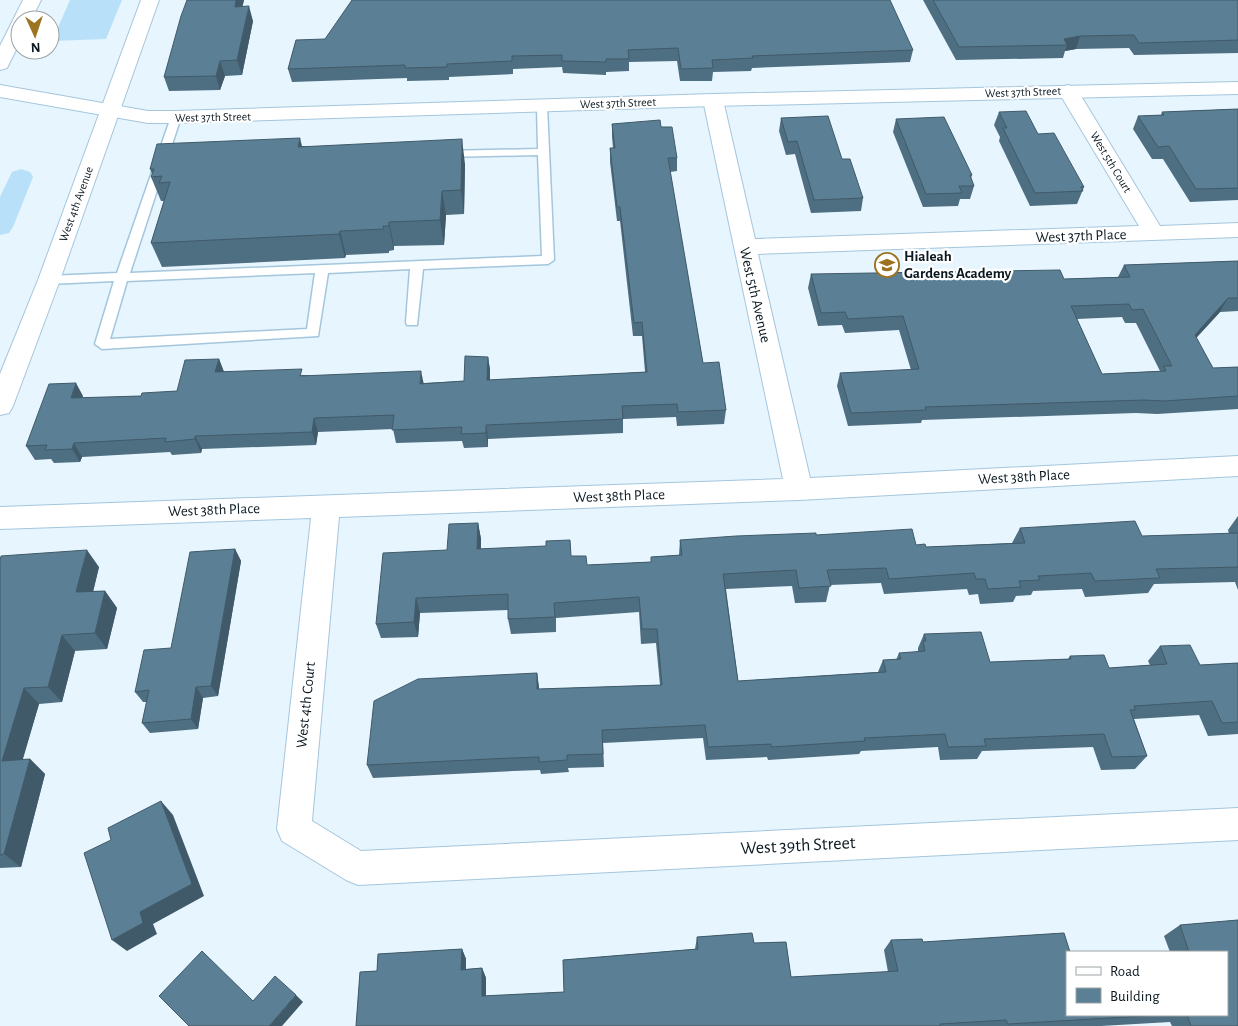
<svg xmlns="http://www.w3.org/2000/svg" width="1238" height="1026" font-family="'Alegreya Sans',sans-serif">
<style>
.water{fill:#b8e0f8}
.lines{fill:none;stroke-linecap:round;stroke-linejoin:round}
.canal{fill:#b8e0f8;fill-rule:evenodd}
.service-casing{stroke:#a4c6dc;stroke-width:3}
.minor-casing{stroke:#a4c6dc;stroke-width:2}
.tertiary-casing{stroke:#a4c6dc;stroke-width:2}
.primary-casing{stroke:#a4c6dc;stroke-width:2}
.service{fill:#fff;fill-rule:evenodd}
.minor{fill:#fff;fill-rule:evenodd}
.tertiary{fill:#fff;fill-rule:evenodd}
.primary{fill:#fff;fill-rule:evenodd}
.wall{fill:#4e6e81;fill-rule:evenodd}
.shaded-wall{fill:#405a69}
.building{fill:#5b8096;stroke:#405a69;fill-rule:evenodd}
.labels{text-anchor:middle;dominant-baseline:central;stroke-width:4.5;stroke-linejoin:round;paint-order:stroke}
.far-street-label{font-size:12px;fill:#0b1820;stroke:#fff}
.street-label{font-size:15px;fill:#0b1820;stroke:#fff}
.poi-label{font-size:15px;font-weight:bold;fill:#0b1820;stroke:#fff;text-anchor:start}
.near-street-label{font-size:18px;fill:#0b1820;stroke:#fff}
</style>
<rect width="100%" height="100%" fill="#e7f5fe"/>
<path class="water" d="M70 0H122L106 39 52 41Z"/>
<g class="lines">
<path class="canal" d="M21 169 30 172 33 177 13 227 9 233 0 235V197L12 172Z"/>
<defs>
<path id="service" d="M542 103 547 106 554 260 548 264 423 269 417 325H407L406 322 410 269 328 273 318 336 102 349 95 344 114 281 49 284 43 280 49 276 117 273 171 117 176 114 181 117 130 273 542 256 538 155 445 157 439 154 445 151 538 149 537 106ZM315 273 307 329 110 339 127 281Z"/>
<g id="minor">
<path d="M141 0H159L60 280 13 406 9 413 0 415V374L38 280Z"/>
<path d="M1068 85 1075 87 1078 91 1160 226 1238 223V237L758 254 810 478 1238 456V476L799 500 339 517 312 821 361 851 1238 808V840L358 885 346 880 282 841 277 829 311 518 0 529V507L783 479 703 100 706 96H720L723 100 755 239 1139 226 1058 91 1061 87Z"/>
</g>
<path id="tertiary" d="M1238 82V94L713 106 176 123H148L0 97V85L148 111H176L713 94Z"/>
<path id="primary" d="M23 0H41L31 20H20V42L7 68 0 70V46Z"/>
</defs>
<use href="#service" class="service-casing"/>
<use href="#minor" class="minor-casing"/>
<use href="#tertiary" class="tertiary-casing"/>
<use href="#primary" class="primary-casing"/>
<use href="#service" class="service"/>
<use href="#minor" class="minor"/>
<use href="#tertiary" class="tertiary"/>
<use href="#primary" class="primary"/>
</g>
<g class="wall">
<path d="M187 0H244L242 7 253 21 242 75 225 76 220 90 169 91 164 77Z"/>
<path d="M923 0H1238V53L1134 55 1129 48 1076 49 1065 51 1063 58 956 60Z"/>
<path d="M296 40 913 50 910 62 752 68 751 71 713 72 712 81H680L677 61 629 62V71L606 72V75L563 73 562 67 513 69V74L449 77V80L407 81V78L292 82 288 69Z"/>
<path d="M1238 109V200L1190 202 1163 159H1152L1133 129 1138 116 1161 115 1162 112Z"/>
<path d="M999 112 1038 134 1084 187 1077 204 1030 206 999 141 1000 137 994 125Z"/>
<path d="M781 118 842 159 863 198 861 211 811 213 795 154 786 155 779 131Z"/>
<path d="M896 119 972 175 971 178 974 186 970 199H960L958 206 923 207 893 132Z"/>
<path d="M612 124 661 127 677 158V171L670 172 703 363 726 410 724 424 677 426 676 417 623 419V433L488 439V447L464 448 462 441 396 443 393 429 318 432 316 445 202 449 201 453 172 455 170 452 82 457 80 462 54 463 51 459 35 460 26 446 83 396V398L141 396 177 391 219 359 224 372 304 375 424 383 464 381 488 357 490 370V380L645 372 642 336H633L620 221H617L610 162V148H613L612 137Z"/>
<path d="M302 146 465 164 464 214 446 215 444 245 394 246V250L389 251V253L346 255 345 258 162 267 151 243 164 201H161L151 177 152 174 150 169Z"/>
<path d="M1238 261V311L1220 312 1196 338 1213 368 1238 367V409L1157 414 1136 413 922 420 921 423 848 426 837 386 840 373 911 370 899 330 845 333 842 325 818 326 808 288 811 274 1064 279 1118 277 1124 265ZM1122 317 1125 323H1136L1160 371 1102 374 1077 319Z"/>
<path d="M1238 516V590L1235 582 1154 584 1148 593 1085 597 1082 589 1033 591 1031 595 1016 596 1013 602 980 604 978 594 969 595 967 589 884 594 881 583 830 585 826 602 795 603 792 586 726 589 738 681 878 672 883 660H896L899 653 918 652V648L924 634 990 662 1068 659 1070 656 1109 668 1150 665 1148 661 1160 646 1200 665 1238 663V734L1208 736 1199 715 1134 719 1147 756 1135 769 1101 770 1093 747 982 751 977 759 940 760 938 747 861 751 859 754 768 760 767 757 706 760 703 738 603 743 604 767 568 768 569 772 541 774 540 770 513 771 373 778 367 765 537 673 539 689 660 685 656 643 641 644 639 612 556 618V632L511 634 508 619V610L420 613 418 637 381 638 376 624 447 550 478 523 481 539V549L571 556 587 565 651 562V557L679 555 680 540 816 535 916 545 926 547 1012 543 1020 528 1142 536 1229 534 1228 530Z"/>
<path d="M235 549 241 561 218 696 203 698 198 729 150 733 142 723 147 702H143L135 692 171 648Z"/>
<path d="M0 561 99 567 93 591H105L117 608 107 649 75 651 62 702 39 704 22 760 30 759 45 774 21 867 0 868Z"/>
<path d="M1238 920V1026H1172L1170 1022 1101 1026H356L360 972 377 971 378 954 462 949 466 959V969L482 968 486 978V996L564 992 563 960 695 949 697 937 752 933 754 943 786 942 791 977 888 972 884 950 891 940 922 939 923 942 1064 933 1070 952H1067V1015H1227V952H1170L1164 936 1180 925Z"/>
</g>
<g class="shaded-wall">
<path d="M236 0H244L239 21 235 7Z"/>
<path d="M249 6 253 21 242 75 237 60Z"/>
<path d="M1080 36 1076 49 1065 51 1067 45 1064 39Z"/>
<path d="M220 61 225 76 220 90 216 76Z"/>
<path d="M300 138 306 162 298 147Z"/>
<path d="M462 139 465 164 464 214 461 190Z"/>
<path d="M442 191 446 215 444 245 440 220Z"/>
<path d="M389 222 394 246V250L389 226Z"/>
<path d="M340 231 346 255 345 258 339 234Z"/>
<path d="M1228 298 1220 312 1187 348 1195 335Z"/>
<path d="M488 357 490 370 489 394 487 380Z"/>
<path d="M219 359 224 372H215Z"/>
<path d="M421 371 424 385 420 384Z"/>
<path d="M76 383 83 396 79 412 71 398Z"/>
<path d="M314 418 318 432 316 445 312 432Z"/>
<path d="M486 425 488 439V447L486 433Z"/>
<path d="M195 436 202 449 201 453 195 439Z"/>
<path d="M74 443 82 457 80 462 72 449Z"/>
<path d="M478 523 481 539 480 565 477 549Z"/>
<path d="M235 549 241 561 218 696 211 686Z"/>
<path d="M87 550 99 567 89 609 76 592Z"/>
<path d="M105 591 117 608 107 649 95 633Z"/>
<path d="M416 598 420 613 418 637 414 622Z"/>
<path d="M62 635 75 651 62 702 48 687Z"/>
<path d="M537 673 539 687V703L537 689Z"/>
<path d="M196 687 203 698 198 729 191 719Z"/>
<path d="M24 688 39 704 18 776 2 761Z"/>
<path d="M30 759 45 774 21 867 4 854Z"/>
<path d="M161 801 173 815 204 896 153 924 157 934 127 951 112 940 140 912Z"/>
<path d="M462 949 466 959 465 979 461 970Z"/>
<path d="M482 968 486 978V1005L482 996Z"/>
<path d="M296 995 303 1002 282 1026H269Z"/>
</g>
<g class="building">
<path d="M187 0H236L235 7 249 6 237 60 220 61 216 76 164 77 181 16Z"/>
<path d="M352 0H890L913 50 752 56 753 58 712 60 713 68 681 69 678 48 628 50 629 59H606V62L562 61V55L512 56V61L447 64V67L405 68V65L288 69 296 40 325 39Z"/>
<path d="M933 0H1238V40L1139 43 1134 35 1080 36 1064 39 1067 45 959 47Z"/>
<path d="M1238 109V188L1196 189 1169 146 1158 147 1138 116 1164 115 1162 112Z"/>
<path d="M1026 111 1038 134 1054 133 1084 187H1081L1083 191 1035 193 1003 128H1007L999 112Z"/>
<path d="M828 116 842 159H850L863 198 814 200 797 141 788 142 781 118Z"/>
<path d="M944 117 972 175H970L974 186H959L962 193 926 194 896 119Z"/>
<path d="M660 120 661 127H672L677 158H668L703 363 719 362 726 410 678 412 677 404 622 406 623 419 486 425V433L461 434 462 427 392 430 394 415 314 418 312 432 195 436V439L165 442 166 438 74 443 72 449 45 450 47 445 26 446 49 384 76 383 71 398 141 396 142 393 177 391 185 360 219 359 215 372 302 369 300 376 421 371 420 384 464 381 465 356 488 357 487 380 647 372 642 322 634 323 620 207H617L610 148H615L612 124Z"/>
<path d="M300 138 298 147 462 139 461 190 442 191 440 220 389 222V226H383L384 229 340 231 339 234 151 243 170 182 159 183 162 176 151 177 154 169H150L157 144Z"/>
<path d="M1238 261V298H1228L1195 335 1213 368 1238 367V396L1164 401 1144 400 925 407 926 410 851 413 840 373 919 369 903 316 848 319 845 312 821 313 811 274 1060 270 1064 279 1130 277 1124 265ZM1129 304 1132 310 1143 309 1172 366H1164L1166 371 1102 374 1071 306Z"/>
<path d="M1135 521 1142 536 1238 533V567L1156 569 1160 578 1095 581 1091 573 1038 576 1040 580 1019 581 1021 587 988 589 985 579H976L974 573 889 579 886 568 827 570 831 586 799 588 796 570 723 574 738 681 886 672 883 660 901 659 899 653 925 651 923 641H926L924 634 981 632 990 662 1071 659 1070 656 1104 655 1109 668 1167 664 1160 646 1190 645 1200 665 1238 663V722L1222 723 1212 701 1134 706 1135 710H1130L1147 756 1112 757 1104 734 984 739 986 746 948 747 945 734 864 738 865 741 771 747V744L708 747 705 725 602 730 603 754 567 755V760L539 762V757L511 758 367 765 374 701 418 679 537 673V689L662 685 657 629H642L639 597 554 603 555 617 508 619V594L416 598 414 622 376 624 383 553 447 550 449 524 478 523 477 549 546 546V541L570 540 571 556H586L587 565 651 562V557L682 555 680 540 736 536 816 533V535L912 529 916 545 925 544 926 547 1025 543 1020 528Z"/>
<path d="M235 549 211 686 196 687 191 719 142 723 149 690 135 692 144 650 171 648 190 552Z"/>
<path d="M87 550 76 592 105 591 95 633 62 635 48 687 24 688 2 761 30 759 4 854 0 855V561L1 556Z"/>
<path d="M161 801 192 884 140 912 143 923 112 940 84 853 111 840 108 828Z"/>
<path d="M1238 920V1026H1191L1187 1015H1227V952H1189L1180 925Z"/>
<path d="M752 933 754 943 786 942 791 977 898 971 891 940 922 939 923 942 1064 933 1070 952H1067V1015H1161L1008 1024 1006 1020 940 1024V1026H356L360 972 377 971 378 954 462 949 461 970 482 968V996L564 992 563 960 698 949 697 937Z"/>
<path d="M202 951 253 1001 275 976 296 995 269 1026H189L159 996Z"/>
</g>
<defs>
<symbol id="school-ring" viewBox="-11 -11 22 22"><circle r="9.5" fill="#fff" stroke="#9c7320" stroke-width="1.5"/><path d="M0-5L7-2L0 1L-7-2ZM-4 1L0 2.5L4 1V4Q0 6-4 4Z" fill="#9c7320"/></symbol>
</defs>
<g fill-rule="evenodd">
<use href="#school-ring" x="873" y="251" width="28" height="28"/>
</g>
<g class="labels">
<g class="far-street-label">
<text transform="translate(1023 92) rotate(-2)">West 37th Street</text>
<text transform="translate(618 103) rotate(-2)">West 37th Street</text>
<text transform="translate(213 117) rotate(-1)">West 37th Street</text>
<text transform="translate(1111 162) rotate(59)">West 5th Court</text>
<text transform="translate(76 204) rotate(-70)">West 4th Avenue</text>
</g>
<g class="street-label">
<text transform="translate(1081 236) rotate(-2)">West 37th Place</text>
<text transform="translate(755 295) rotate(77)">West 5th Avenue</text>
<text transform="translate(1024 477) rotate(-3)">West 38th Place</text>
<text transform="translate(619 496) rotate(-2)">West 38th Place</text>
<text transform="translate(214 510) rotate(-2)">West 38th Place</text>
<text transform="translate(306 705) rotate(-84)">West 4th Court</text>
</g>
<g class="poi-label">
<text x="904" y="256">Hialeah<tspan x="904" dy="17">Gardens Academy</tspan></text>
</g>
<g class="near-street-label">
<text transform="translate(798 846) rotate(-3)">West 39th Street</text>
</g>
</g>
<rect x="1066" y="951" width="162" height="65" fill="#ffffff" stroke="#9da3a6"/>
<rect x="1076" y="967" width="25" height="8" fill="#ffffff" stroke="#9da3a6"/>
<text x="1110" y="976" font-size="15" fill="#0b1820">Road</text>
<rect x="1076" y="988" width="25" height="15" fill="#5b8096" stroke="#9da3a6"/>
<text x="1110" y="1001" font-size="15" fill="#0b1820">Building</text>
<g transform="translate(35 35) rotate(177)"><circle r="24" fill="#ffffff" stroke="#9da3a6"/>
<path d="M0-4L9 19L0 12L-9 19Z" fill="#9c7320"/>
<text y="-8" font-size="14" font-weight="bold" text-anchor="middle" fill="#0b1820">N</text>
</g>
</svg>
